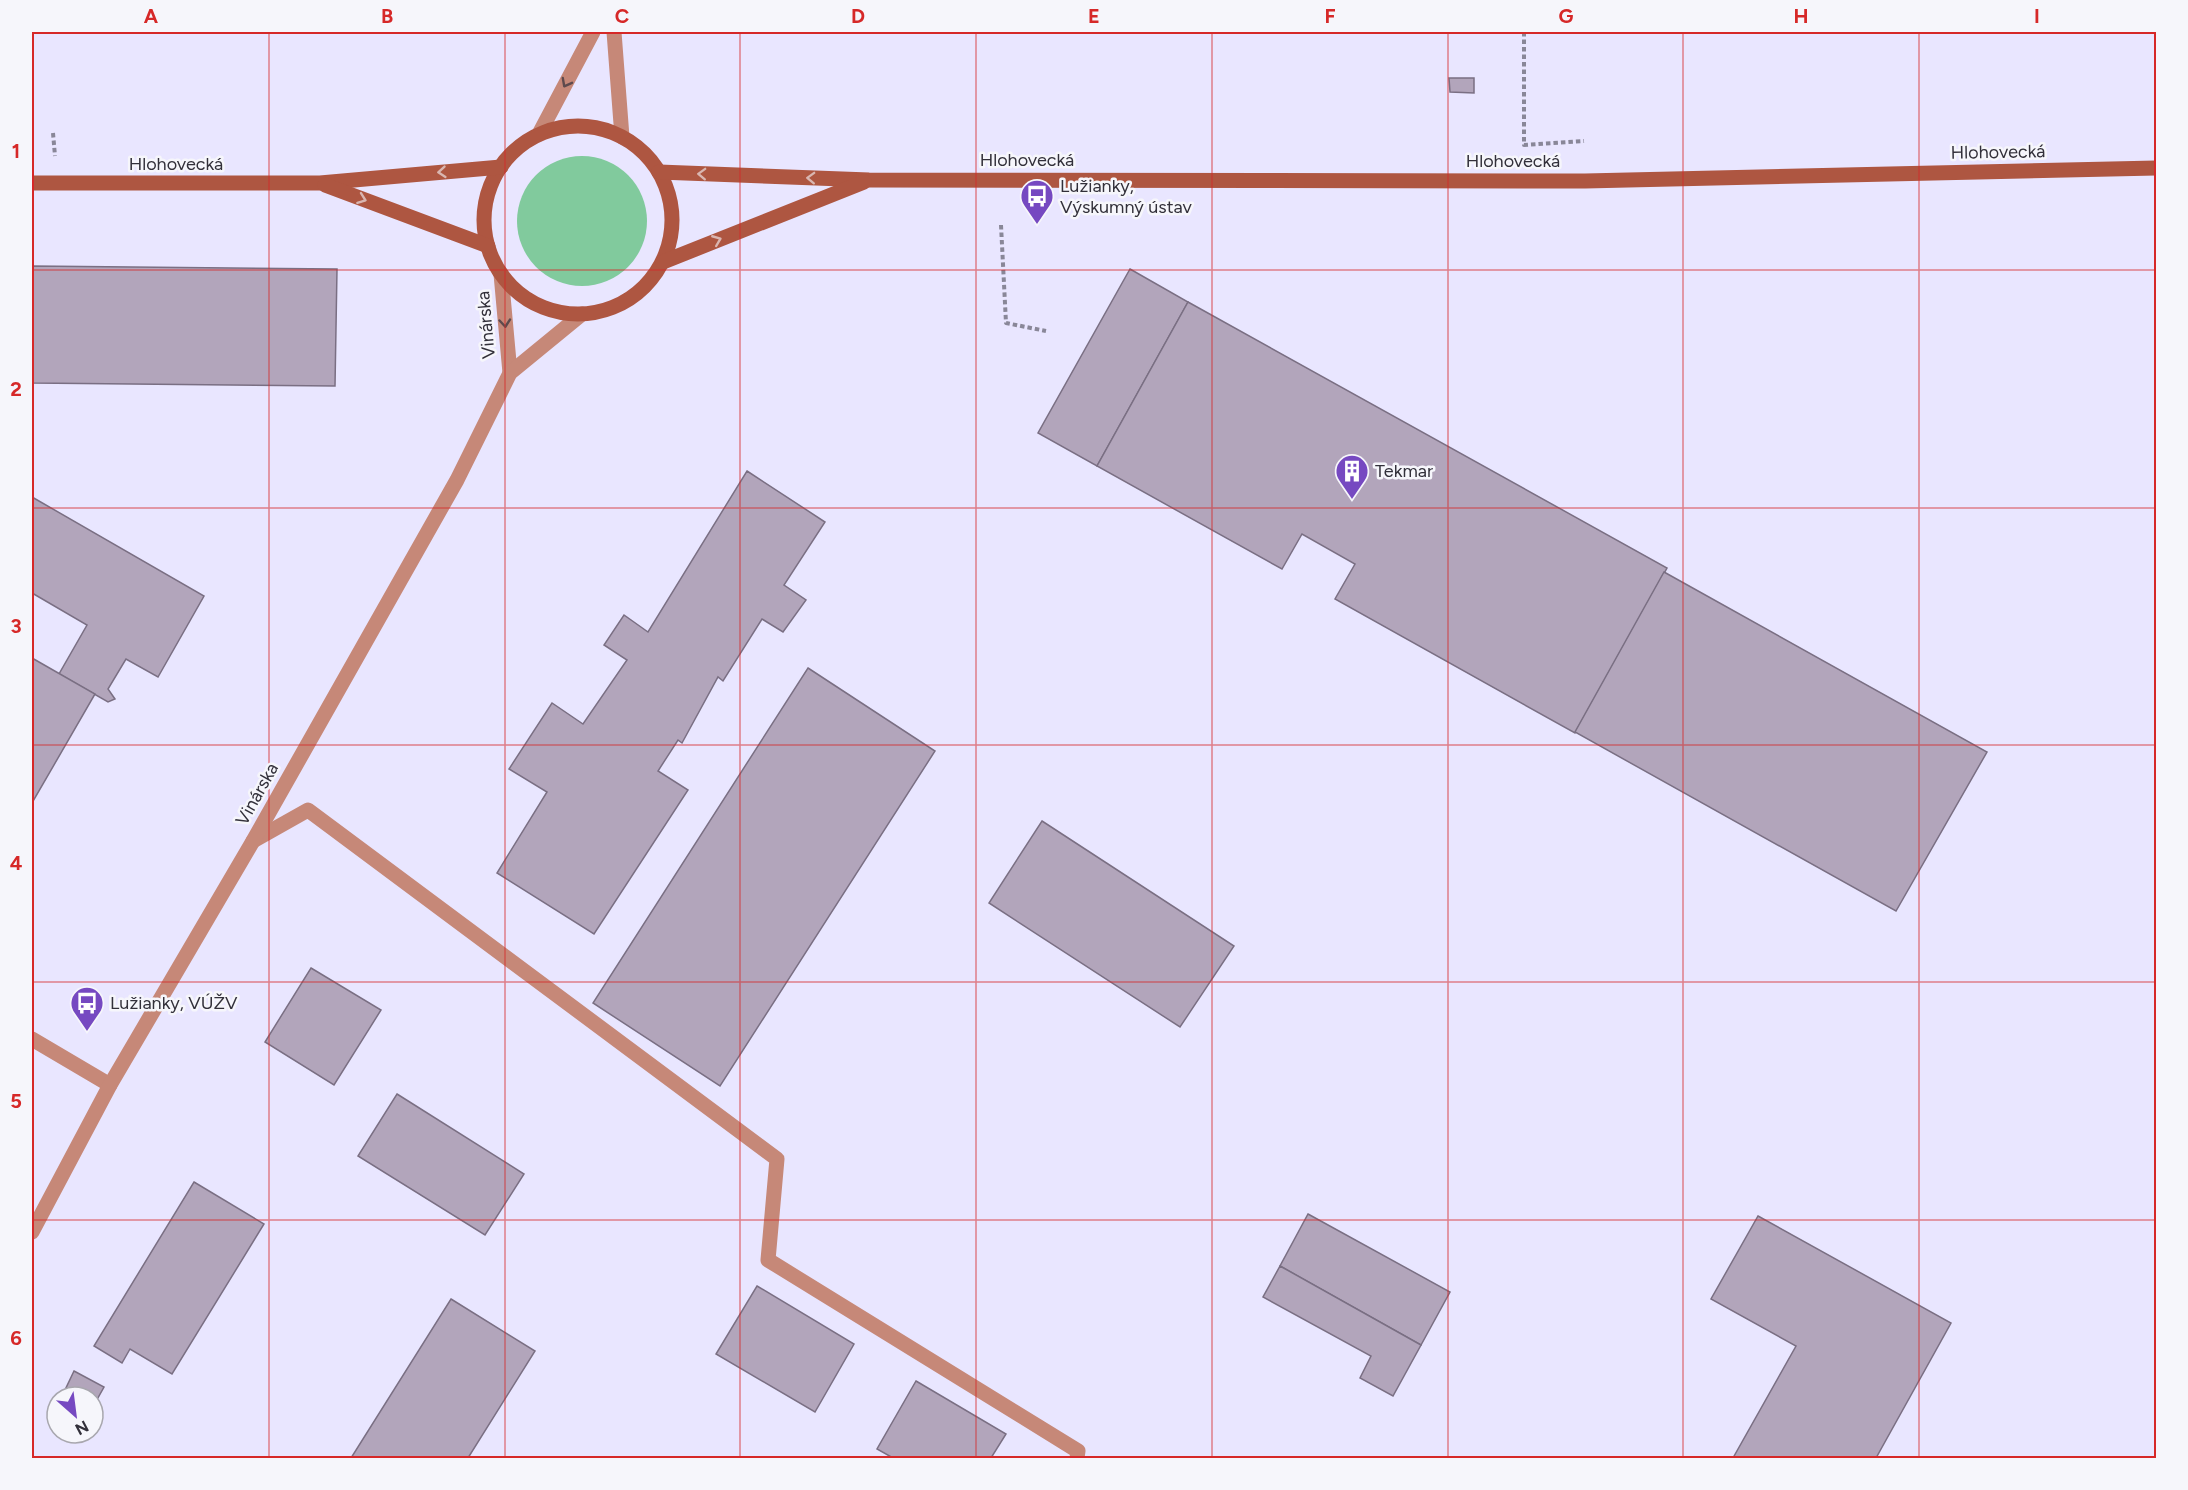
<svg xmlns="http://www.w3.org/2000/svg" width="2188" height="1490" font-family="Figtree,sans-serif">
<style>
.green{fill:#81ca9d}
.building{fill:#b2a5bb;stroke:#7a6f83;stroke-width:1.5}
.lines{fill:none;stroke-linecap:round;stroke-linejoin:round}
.path{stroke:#898798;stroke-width:4;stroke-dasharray:4.5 3;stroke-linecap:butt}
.service{stroke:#c68878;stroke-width:15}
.minor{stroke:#c68878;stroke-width:15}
.secondary{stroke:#ae5641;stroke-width:15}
.oneway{stroke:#5e4a4d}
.oneway2{stroke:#d9b6b1}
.grid{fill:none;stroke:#d62828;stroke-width:1.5;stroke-opacity:0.55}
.labels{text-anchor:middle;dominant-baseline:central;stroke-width:5;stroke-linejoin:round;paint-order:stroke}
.street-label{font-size:18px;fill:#32303a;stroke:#f6f6fb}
.poi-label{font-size:18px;fill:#32303a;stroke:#f6f6fb;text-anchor:start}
.neatline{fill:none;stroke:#d62828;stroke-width:2}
.grid-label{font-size:20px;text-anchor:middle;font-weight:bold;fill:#d62828}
</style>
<rect width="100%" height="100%" fill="#e9e6ff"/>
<circle class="green" cx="582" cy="221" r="65"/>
<g class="building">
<path d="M1449 78H1474V93L1450 92Z"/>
<path d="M32 266 337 269 335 386 32 383Z"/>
<path d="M1130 269 1188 302 1097 466 1038 433Z"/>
<path d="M1188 302 1667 568 1575 733 1335 599 1355 564 1302 534 1282 569 1097 466Z"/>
<path d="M747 471 825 522 784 585 806 600 783 632 762 619 723 681 718 677 682 743 678 740 658 771 688 790 594 934 497 873 547 792 509 769 552 703 583 724 627 660 604 645 624 615 648 632Z"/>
<path d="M32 497 204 596 158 677 126 659 108 689 115 699 108 702 59 674 87 625 32 593Z"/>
<path d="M1664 572 1987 752 1896 911 1575 732Z"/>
<path d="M32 658 95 694 32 803Z"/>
<path d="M808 668 935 751 720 1086 593 1003Z"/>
<path d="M1042 821 1234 946 1180 1027 989 903Z"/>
<path d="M311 968 381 1010 334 1085 265 1042Z"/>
<path d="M397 1094 524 1174 485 1235 358 1156Z"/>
<path d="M194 1182 264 1224 172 1374 130 1349 122 1363 94 1346Z"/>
<path d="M1308 1214 1450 1292 1421 1345 1280 1266Z"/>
<path d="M1758 1216 1951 1323 1876 1458H1733L1796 1346 1711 1299Z"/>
<path d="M1280 1266 1421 1345 1393 1396 1360 1378 1371 1356 1263 1297Z"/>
<path d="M757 1286 854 1344 815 1412 716 1354Z"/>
<path d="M451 1299 535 1351 468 1458H351Z"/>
<path d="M74 1371 104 1387 94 1405 93 1397H79L65 1390Z"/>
<path d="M916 1381 1006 1434 991 1458H893L877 1449Z"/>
</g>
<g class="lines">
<g class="path">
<path d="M1524 32V145L1584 141"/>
<path d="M53 133 55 156"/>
<path d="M1001 225 1006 323 1046 331"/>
</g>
<g class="service">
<path d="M253 841 308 810 777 1159 768 1260 1078 1451 1077 1458"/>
<path d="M32 1039 110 1085"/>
</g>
<g class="minor">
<path d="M614 32 622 137"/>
<path d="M539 134 593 32"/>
<path d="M501 274 510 373"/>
<path d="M32 1232 110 1085 253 841 457 480 510 373 582 314"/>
</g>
<g class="secondary">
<circle cx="578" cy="220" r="94"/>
<path d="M659 172 869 180 1585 181 2156 168"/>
<path d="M32 183H320L501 167"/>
<path d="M325 185 488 246"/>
<path d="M663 262 864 182"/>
</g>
</g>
<defs><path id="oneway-chevron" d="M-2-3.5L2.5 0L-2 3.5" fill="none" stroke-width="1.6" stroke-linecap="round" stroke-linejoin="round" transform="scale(1.5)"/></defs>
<g class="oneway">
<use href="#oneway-chevron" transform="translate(566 83) rotate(118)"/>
<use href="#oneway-chevron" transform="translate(505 323) rotate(85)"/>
</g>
<g class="oneway2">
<use href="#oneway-chevron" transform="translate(442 172) rotate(175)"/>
<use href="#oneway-chevron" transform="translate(702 174) rotate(-178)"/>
<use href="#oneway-chevron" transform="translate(811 178) rotate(-178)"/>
<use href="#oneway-chevron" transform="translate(362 199) rotate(20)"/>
<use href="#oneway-chevron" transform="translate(717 240) rotate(-22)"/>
</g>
<path class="grid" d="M269 32V1458M505 32V1458M740 32V1458M976 32V1458M1212 32V1458M1448 32V1458M1683 32V1458M1919 32V1458M32 270H2156M32 508H2156M32 745H2156M32 982H2156M32 1220H2156"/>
<defs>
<symbol id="bus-pin" viewBox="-11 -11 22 30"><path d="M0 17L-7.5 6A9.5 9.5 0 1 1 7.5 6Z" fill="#7649c1" stroke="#f6f6fb"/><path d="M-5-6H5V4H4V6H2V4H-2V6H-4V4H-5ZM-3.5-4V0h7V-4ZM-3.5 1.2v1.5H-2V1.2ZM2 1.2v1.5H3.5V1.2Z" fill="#fff"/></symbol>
<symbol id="building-pin" viewBox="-11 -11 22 30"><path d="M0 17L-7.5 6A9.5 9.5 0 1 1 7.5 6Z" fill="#7649c1" stroke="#f6f6fb"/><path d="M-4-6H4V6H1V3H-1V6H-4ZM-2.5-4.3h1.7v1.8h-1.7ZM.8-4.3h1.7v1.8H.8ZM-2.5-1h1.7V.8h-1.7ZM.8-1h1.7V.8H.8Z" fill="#fff"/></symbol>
</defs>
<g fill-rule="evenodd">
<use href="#bus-pin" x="1018" y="177" width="38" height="52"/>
<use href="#building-pin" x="1333" y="452" width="38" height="52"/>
<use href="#bus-pin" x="68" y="984" width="38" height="52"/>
</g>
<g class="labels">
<g class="street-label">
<text transform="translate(1998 152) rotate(-1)">Hlohovecká</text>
<text x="1027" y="160">Hlohovecká</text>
<text x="1513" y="161">Hlohovecká</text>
<text x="176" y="164">Hlohovecká</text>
<text transform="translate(486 325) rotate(-95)">Vinárska</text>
<text transform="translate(257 794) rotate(-61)">Vinárska</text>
</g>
<g class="poi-label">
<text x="1060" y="186">Lužianky,<tspan x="1060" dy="21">Výskumný ústav</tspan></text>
<text x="1375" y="471">Tekmar</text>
<text x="110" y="1003">Lužianky, VÚŽV</text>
</g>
</g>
<rect width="2188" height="1490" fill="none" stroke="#f6f6fb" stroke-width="66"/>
<g transform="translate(75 1415) rotate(152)"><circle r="28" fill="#f6f6fb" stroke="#a8a7ae" stroke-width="1.5"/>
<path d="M0-4.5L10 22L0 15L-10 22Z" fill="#7649c1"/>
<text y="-9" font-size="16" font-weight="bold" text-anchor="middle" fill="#32303a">N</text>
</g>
<rect x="33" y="33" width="2122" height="1424" class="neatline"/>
<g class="grid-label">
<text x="151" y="23">A</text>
<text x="387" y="23">B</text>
<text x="622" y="23">C</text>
<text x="858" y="23">D</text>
<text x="1094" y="23">E</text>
<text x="1330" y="23">F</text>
<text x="1566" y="23">G</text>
<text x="1801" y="23">H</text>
<text x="2037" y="23">I</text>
<text x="16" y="158">1</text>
<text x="16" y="396">2</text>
<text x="16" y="633">3</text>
<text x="16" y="870">4</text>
<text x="16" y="1108">5</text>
<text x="16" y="1345">6</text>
</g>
</svg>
